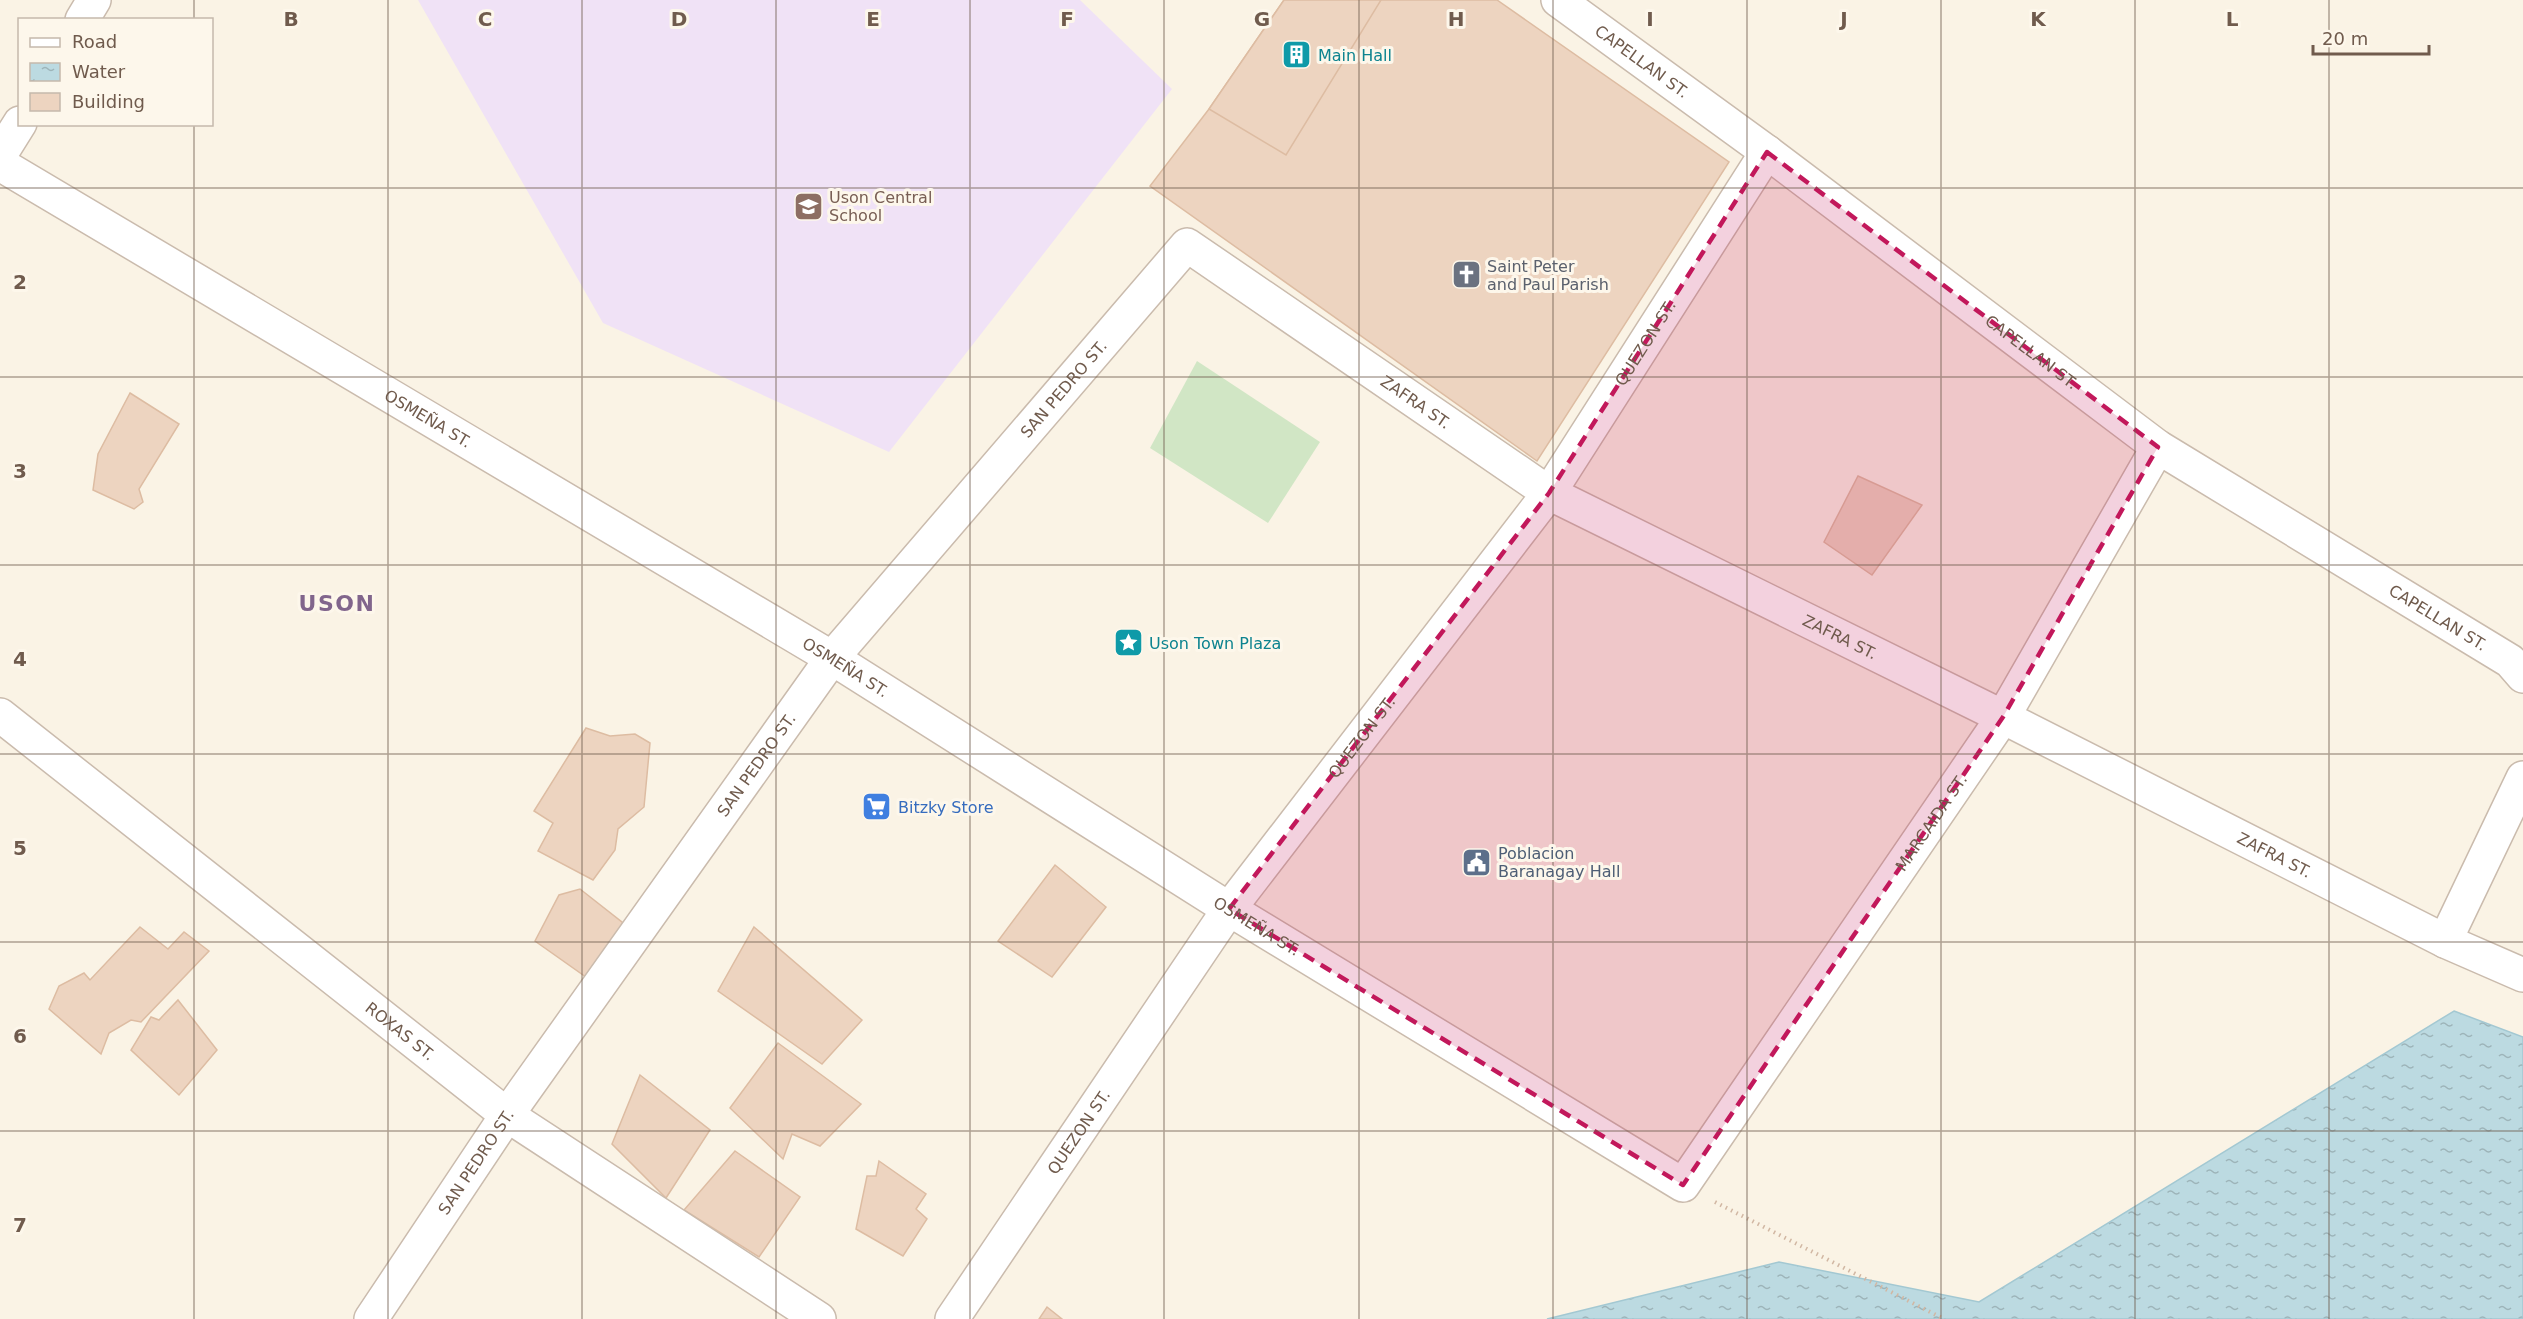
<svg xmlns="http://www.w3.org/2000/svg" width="2523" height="1319" font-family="'DejaVu Sans',sans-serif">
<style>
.education{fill:#f0e2f6}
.garden{fill:#d1e6c5}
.water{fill:url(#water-ripples);stroke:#a3c8d2;stroke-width:1.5}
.building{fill:#edd4c0;stroke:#ddbca2;stroke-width:1.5}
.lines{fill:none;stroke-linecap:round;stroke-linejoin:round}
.minor-casing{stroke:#cabbad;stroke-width:36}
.path{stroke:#d1b7a3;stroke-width:4;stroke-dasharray:1.5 4.5;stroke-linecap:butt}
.minor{stroke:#fff;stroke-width:33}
.marked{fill:#c2185b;fill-opacity:0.2;stroke:#c2185b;stroke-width:4.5;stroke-dasharray:12 8;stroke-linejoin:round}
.grid{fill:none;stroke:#705b4d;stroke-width:1.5;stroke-opacity:0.55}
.labels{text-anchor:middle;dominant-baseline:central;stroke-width:6;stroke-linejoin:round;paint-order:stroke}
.culture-label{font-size:16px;fill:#0d838f;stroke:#fdf7eb;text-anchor:start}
.street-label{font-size:16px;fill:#705b4d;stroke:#fdf7eb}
.education-label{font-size:16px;fill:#785e54;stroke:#fdf7eb;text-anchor:start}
.worship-label{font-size:16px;fill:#5b616d;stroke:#fdf7eb;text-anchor:start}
.shop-label{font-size:16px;fill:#366cbe;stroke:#fdf7eb;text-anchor:start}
.service-label{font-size:16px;fill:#4e5e75;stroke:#fdf7eb;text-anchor:start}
.district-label{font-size:22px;font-weight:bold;letter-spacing:1.5px;fill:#81658c;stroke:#fdf7eb}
.grid-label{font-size:20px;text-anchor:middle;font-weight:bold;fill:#705b4d;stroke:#fdf7eb;stroke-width:6;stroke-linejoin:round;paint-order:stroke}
</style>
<defs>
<pattern id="water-ripples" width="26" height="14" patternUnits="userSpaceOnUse" patternTransform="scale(1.5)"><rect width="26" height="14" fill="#bcdae1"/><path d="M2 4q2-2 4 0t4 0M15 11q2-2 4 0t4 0" fill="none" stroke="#9db4b9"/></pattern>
</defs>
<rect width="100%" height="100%" fill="#faf3e5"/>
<path class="education" d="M418 0H1080L1172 89 889 452 603 323Z"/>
<path class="garden" d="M1197 361 1320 442 1268 523 1150 448Z"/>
<path class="water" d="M2454 1011 2523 1037V1319H1547L1779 1262 1979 1302Z"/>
<g class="building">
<path d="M1284 0H1497L1729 162 1537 461 1150 186 1209 109Z"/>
<path d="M1284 0H1381L1286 155 1209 109Z"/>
<path d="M130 393 179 424 139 489 143 502 134 509 93 490 98 454Z"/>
<path d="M1858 476 1922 505 1872 575 1824 542Z"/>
<path d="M586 728 610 736 635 734 650 743 644 807 618 829 615 850 593 880 538 851 553 823 534 811Z"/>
<path d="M1055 865 1106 907 1052 977 998 941Z"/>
<path d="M580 889 632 930 593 982 535 941 559 895Z"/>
<path d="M140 927 168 949 184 932 209 951 141 1022 131 1020 109 1033 101 1054 49 1009 59 986 84 973 90 980Z"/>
<path d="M754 927 862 1020 822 1064 718 991Z"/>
<path d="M178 1000 217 1050 179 1095 131 1050 151 1017 159 1020Z"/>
<path d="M778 1043 861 1104 820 1146 792 1134 783 1159 730 1108Z"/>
<path d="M640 1075 710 1130 666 1198 612 1144Z"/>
<path d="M735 1151 800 1197 759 1257 684 1210Z"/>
<path d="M879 1161 926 1194 916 1209 927 1219 903 1256 856 1229 867 1176H876Z"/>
<path d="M1047 1307 1062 1319H1039Z"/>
</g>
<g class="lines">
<defs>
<g id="minor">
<path id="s1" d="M1558 0 1767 152 2158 447 2510 661 2523 676"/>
<path d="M82 20 94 0"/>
<path d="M0 155 20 123"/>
<path id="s2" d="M0 164 832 658 1229 909 1683 1185 2003 717 2158 447"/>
<path id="s3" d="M0 715 507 1115 819 1319"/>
<path d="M2445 941 2523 778"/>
<path id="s4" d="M371 1319 507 1115 832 658 1187 245 1549 493 2003 717 2445 941 2523 975"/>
<path id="s5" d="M952 1319 1229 909 1549 493 1767 152"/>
</g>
</defs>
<use href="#minor" class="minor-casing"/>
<path class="path" d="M1715 1202 1944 1319"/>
<use href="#minor" class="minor"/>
</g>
<path class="marked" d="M1767 152 2158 447 2003 717 1683 1185 1229 909 1549 493Z"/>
<path class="grid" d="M194 0V20M388 0V1319M582 0V1319M776 0V1319M970 0V1319M1164 0V1319M1359 0V1319M1553 0V1319M1747 0V1319M1941 0V1319M2135 0V1319M2329 0V1319M194 124V1319M0 188H2523M0 377H2523M0 565H2523M0 754H2523M0 942H2523M0 1131H2523"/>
<defs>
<symbol id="building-square" viewBox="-11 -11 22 22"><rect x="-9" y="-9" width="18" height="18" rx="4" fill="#0f9aa8" stroke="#fdf7eb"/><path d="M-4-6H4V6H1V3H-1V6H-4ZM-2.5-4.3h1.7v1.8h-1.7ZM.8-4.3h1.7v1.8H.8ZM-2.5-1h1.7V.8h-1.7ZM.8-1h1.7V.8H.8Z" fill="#fff"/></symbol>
<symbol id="school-square" viewBox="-11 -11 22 22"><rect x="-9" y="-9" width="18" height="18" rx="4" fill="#8d6e63" stroke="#fdf7eb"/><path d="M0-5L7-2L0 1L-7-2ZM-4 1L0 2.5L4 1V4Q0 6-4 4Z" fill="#fff"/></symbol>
<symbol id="church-square" viewBox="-11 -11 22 22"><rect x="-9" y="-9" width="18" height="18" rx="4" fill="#6b7280" stroke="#fdf7eb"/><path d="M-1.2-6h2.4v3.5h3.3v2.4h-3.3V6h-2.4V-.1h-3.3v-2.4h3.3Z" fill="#fff"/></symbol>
<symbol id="sight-square" viewBox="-11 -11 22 22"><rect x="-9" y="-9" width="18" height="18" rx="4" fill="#0f9aa8" stroke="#fdf7eb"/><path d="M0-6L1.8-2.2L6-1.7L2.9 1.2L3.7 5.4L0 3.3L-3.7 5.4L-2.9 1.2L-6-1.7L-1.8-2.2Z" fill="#fff"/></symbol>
<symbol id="supermarket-square" viewBox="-11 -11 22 22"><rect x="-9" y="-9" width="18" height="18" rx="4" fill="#3f7fe0" stroke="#fdf7eb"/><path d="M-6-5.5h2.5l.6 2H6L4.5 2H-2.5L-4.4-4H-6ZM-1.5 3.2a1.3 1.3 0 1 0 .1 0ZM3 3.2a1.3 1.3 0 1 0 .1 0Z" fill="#fff"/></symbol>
<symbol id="civic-square" viewBox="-11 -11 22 22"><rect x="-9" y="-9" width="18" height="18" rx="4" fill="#5c6f8a" stroke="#fdf7eb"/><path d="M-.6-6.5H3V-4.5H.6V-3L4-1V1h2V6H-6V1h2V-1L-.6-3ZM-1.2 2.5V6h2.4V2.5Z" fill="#fff"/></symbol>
</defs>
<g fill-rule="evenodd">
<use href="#building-square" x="1280" y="38" width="33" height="33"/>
<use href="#school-square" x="792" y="190" width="33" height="33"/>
<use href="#church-square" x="1450" y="258" width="33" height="33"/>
<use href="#sight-square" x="1112" y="626" width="33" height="33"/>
<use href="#supermarket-square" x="860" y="790" width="33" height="33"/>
<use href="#civic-square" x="1460" y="846" width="33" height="33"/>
</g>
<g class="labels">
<g class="culture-label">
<text x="1318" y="55">Main Hall</text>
<text x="1149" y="643">Uson Town Plaza</text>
</g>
<g class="street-label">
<text stroke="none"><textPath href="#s1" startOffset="104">CAPELLAN ST.</textPath></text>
<text stroke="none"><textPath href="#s5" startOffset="1198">QUEZON ST.</textPath></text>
<text stroke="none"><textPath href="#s1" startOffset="590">CAPELLAN ST.</textPath></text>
<text stroke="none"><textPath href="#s4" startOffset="1161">SAN PEDRO ST.</textPath></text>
<text stroke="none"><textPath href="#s4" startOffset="1628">ZAFRA ST.</textPath></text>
<text stroke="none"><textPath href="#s2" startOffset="498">OSMEÑA ST.</textPath></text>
<text stroke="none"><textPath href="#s1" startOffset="1076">CAPELLAN ST.</textPath></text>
<text stroke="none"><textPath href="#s4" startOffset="2114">ZAFRA ST.</textPath></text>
<text stroke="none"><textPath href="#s2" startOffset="984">OSMEÑA ST.</textPath></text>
<text stroke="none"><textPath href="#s5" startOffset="712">QUEZON ST.</textPath></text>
<text stroke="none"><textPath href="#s4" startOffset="675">SAN PEDRO ST.</textPath></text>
<text stroke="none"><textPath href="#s2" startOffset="2408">MARCAIDA ST.</textPath></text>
<text stroke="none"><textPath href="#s4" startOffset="2600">ZAFRA ST.</textPath></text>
<text stroke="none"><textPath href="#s2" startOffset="1470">OSMEÑA ST.</textPath></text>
<text stroke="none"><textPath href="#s3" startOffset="510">ROXAS ST.</textPath></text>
<text stroke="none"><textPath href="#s5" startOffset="226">QUEZON ST.</textPath></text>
<text stroke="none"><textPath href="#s4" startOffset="189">SAN PEDRO ST.</textPath></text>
</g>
<g class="education-label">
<text x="829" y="197">Uson Central<tspan x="829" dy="18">School</tspan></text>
</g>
<g class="worship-label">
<text x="1487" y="266">Saint Peter<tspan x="1487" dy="18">and Paul Parish</tspan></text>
</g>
<g class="shop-label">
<text x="898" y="807">Bitzky Store</text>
</g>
<g class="service-label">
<text x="1498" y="853">Poblacion<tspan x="1498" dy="18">Baranagay Hall</tspan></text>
</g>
<g class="district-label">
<text x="337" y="603">USON</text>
</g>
</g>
<g class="grid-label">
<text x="291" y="26">B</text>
<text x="485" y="26">C</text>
<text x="679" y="26">D</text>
<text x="873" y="26">E</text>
<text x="1067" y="26">F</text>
<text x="1262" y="26">G</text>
<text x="1456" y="26">H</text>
<text x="1650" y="26">I</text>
<text x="1844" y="26">J</text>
<text x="2038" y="26">K</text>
<text x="2232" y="26">L</text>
<text x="20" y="289">2</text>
<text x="20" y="478">3</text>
<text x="20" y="666">4</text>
<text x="20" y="855">5</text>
<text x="20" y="1043">6</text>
<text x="20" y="1232">7</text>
</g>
<rect x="18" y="18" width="195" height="108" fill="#fdf7eb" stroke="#c5b9ac" stroke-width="1.5"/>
<rect x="30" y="38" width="30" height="9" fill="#ffffff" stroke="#c5b9ac" stroke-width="1.5"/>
<text x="72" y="48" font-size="18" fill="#705b4d">Road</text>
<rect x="30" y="63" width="30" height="18" fill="url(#water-ripples)" stroke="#c5b9ac" stroke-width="1.5"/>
<text x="72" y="78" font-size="18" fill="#705b4d">Water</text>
<rect x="30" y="93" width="30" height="18" fill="#edd4c0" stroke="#c5b9ac" stroke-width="1.5"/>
<text x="72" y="108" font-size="18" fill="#705b4d">Building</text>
<path d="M2313 45v9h116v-9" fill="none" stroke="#705b4d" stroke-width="3"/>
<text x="2322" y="45" font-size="18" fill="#705b4d" stroke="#fdf7eb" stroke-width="4.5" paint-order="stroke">20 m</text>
</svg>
